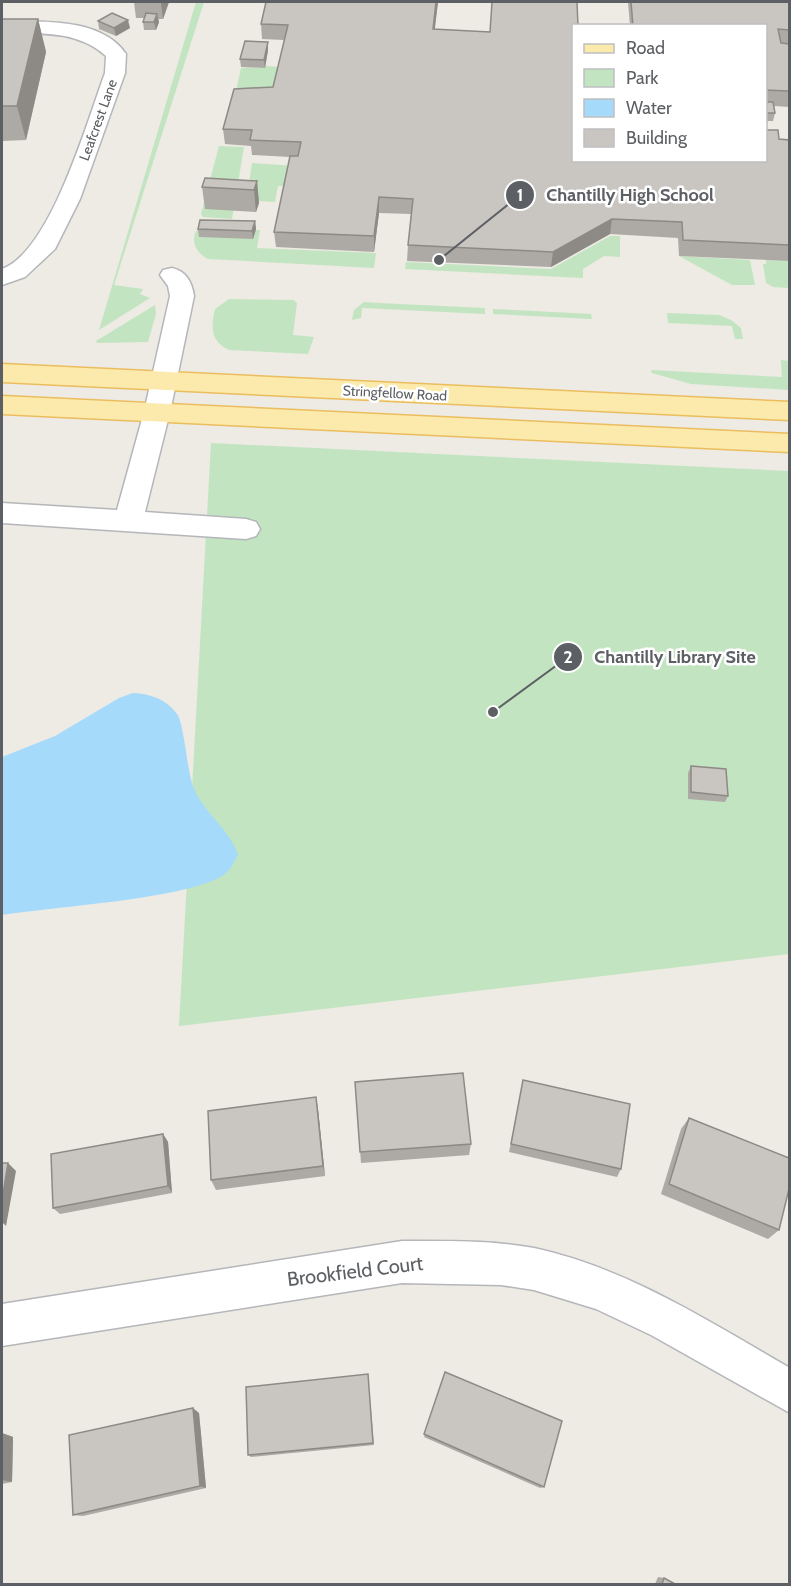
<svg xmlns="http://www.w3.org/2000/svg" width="791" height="1586" font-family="Cabin,sans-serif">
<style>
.green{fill:#c3e4c1}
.water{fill:#a6dafb}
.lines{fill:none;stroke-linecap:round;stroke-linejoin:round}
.minor-casing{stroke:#b4b6ba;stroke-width:3}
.major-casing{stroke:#ebbd5f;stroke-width:3}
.minor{fill:#fff;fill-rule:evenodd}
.major{fill:#fbeaab;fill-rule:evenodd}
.wall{fill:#ada9a5}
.shaded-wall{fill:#8d8a86}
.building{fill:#c9c5c0;stroke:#8d8a86;stroke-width:1.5}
.labels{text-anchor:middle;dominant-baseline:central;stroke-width:5;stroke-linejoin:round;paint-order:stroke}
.far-street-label{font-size:14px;fill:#5c5f63;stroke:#fff}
.near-street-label{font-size:20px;fill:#5c5f63;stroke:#fff}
.leader{fill:none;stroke:#5c5f63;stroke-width:2}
.callout-dot{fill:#5c5f63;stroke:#fff;stroke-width:2}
.mark-label{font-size:18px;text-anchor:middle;font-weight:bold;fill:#fff}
.callout-label{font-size:18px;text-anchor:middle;font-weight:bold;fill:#5c5f63;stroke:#fff;stroke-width:5;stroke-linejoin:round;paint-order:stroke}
</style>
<rect width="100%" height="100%" fill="#edebe3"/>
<g class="green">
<path d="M196 2H204L114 285 143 289 140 294 150 298 99 330Z"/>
<path d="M265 66 281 67 275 98 236 91 241 68H264Z"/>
<path d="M219 146 244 147 232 219 203 217 201 214Z"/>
<path d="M252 163 299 166 286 186H278L275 202 240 200 249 184Z"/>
<path d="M202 224 199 233 260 230 257 248 376 253 374 268 208 259C194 252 188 236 202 224Z"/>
<path d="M610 236H620V257L604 256 583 269V278L405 269 406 262 551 269Z"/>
<path d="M679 256 750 260 755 285H732Z"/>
<path d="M766 260 789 261V288L773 287 766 283 763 264H766Z"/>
<path d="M229 299 294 300 297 303 293 335 314 337 308 354 229 350C210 341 211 327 215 309Z"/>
<path d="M364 302 379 303 485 308V314L362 308 361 318 352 320 354 310Z"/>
<path d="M155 305 156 314 148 342 97 343 96 341Z"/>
<path d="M493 309 591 314 592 319 493 314Z"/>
<path d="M667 313 719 315 731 320 741 328 743 339H735L732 326 668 323Z"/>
<path d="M781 360 789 361V390L691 384 652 373 651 370 782 377Z"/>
<path d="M211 443 789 471V954L179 1026Z"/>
</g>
<path class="water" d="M133 693C151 694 166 699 177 714 184 723 187 770 193 786 203 813 230 829 238 855 234 862 231 869 225 874 191 899 50 907 2 915V757L55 736 119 698Z"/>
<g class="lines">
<defs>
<g id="minor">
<path d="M2 21C41 22 101 17 126 54L125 73 80 199 55 249 25 277 2 285V269C51 251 87 121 105 73L106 56C76 29 38 34 2 33Z"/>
<path d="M172 268C186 271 192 282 194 296L170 412 145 512 246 519 256 522 260 529 256 536 246 539 2 523V503L117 510 144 412 170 296 168 286 160 275 163 270Z"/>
<path d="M402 1241C446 1241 491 1240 534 1248 627 1268 708 1321 790 1368V1413L651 1335 596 1309 534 1290 501 1285 402 1283 2 1346V1304Z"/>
</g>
<g id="major">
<path d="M2 364 790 402V420L2 382Z"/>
<path d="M2 396 790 434V452L2 414Z"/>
</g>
</defs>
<use href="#minor" class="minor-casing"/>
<use href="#major" class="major-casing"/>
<use href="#minor" class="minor"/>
<use href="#major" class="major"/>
</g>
<g class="wall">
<path d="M134 2H169L163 19H158L159 22 156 30H144L143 22 144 18H136Z"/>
<path d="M266 2H438L434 30 573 160 779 139 789 140V261L679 256 678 238 610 234 551 267 407 261 408 245 411 214 379 213 374 252 276 247 274 232 290 157 252 155 251 146 225 144 223 129 273 87 284 40 262 39 261 24Z"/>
<path d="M628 2H789V107L774 106 775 113 773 121H765V26H630Z"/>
<path d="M2 19H38L46 52 26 140 2 141Z"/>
<path d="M98 21 130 28 116 36 99 29Z"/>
<path d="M268 42V50L265 68 241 67 240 59Z"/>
<path d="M257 181 259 203 256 212 205 209 202 187Z"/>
<path d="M255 221 256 229 253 239 199 237 198 229Z"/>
<path d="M691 766 728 796 725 802 688 799V773Z"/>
<path d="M523 1080 621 1169 617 1177 509 1152Z"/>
<path d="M355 1082 471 1144 469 1155 361 1163Z"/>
<path d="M316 1097 318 1109 325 1176 216 1190 211 1180Z"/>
<path d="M689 1118 779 1230 768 1239 661 1194 681 1129Z"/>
<path d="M163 1134 168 1142 172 1193 60 1214 53 1208Z"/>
<path d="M445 1372 544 1487 540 1488 424 1437Z"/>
<path d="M368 1374 374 1445 251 1457 248 1455Z"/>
<path d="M199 1413 206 1488 83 1516 73 1515Z"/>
<path d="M2 1433 13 1437 12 1482 2 1484Z"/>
<path d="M658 1577 664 1578 675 1584H655Z"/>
</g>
<g class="shaded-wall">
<path d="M161 2H169L163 19 161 3Z"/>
<path d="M436 2H438L433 45V29Z"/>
<path d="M157 14 159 22 156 30 154 22Z"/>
<path d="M38 19 46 52 26 140 17 106Z"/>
<path d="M128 20 130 28 116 36 114 28Z"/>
<path d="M268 42V50L265 68 264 60Z"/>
<path d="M257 181 259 203 256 212 254 190Z"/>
<path d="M379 197V213L374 252V236Z"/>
<path d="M612 219 610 234 551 267 553 252Z"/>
<path d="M255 221 256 229 253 239 252 231Z"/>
<path d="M316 1097 318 1109 325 1176 323 1166Z"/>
<path d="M163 1134 168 1142 172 1193 168 1186Z"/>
<path d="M8 1163 16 1171 6 1226 2 1222V1200Z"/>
<path d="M193 1408 199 1413 206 1488 200 1486Z"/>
<path d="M2 1433 13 1437 12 1482 2 1480Z"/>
</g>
<g class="building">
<path d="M266 2H436L433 29 490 32 492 2H577L578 26H573V160H765V130H778L779 139 789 140V245L683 240 682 222 612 219 553 252 408 245 413 199 379 197 374 236 274 232 290 156H298L301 142 250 140 252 130 223 129 234 89 273 87 288 25 261 24Z"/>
<path d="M631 2H789V30L778 29 781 43 789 44V91L765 90V26H633Z"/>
<path d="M112 13 128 20 114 28 98 21Z"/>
<path d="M146 13 157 14 154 22H143Z"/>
<path d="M2 19H38L17 106H2Z"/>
<path d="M245 41 268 42 264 60 240 59Z"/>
<path d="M765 102H773L775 113H765Z"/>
<path d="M205 178 257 181 254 190 202 187Z"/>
<path d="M200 220 255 221 252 231 198 229Z"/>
<path d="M691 766 726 769 728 796 691 792Z"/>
<path d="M463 1073 471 1144 360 1152 355 1082Z"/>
<path d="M523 1080 630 1104 621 1169 511 1144Z"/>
<path d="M316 1097 323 1166 211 1180 208 1111Z"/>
<path d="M689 1118 789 1158V1189L779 1230 669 1184Z"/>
<path d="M163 1134 168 1186 53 1208 51 1154Z"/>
<path d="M2 1163H8L2 1200Z"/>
<path d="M445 1372 562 1421 544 1487 424 1434Z"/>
<path d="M368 1374 373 1443 248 1455 246 1387Z"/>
<path d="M193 1408 200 1486 73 1515 69 1435Z"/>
<path d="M664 1578 675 1584H662Z"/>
</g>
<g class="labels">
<g class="far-street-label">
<text transform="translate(98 120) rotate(-70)">Leafcrest Lane</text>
<text transform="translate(395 393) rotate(3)">Stringfellow Road</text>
</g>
<g class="near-street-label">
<text transform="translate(355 1271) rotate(-7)">Brookfield Court</text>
</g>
</g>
<path class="leader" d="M439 260L520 195M493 712L568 657"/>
<g class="callout-dot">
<circle cx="439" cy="260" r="6"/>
<circle cx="493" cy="712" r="6"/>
<circle cx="520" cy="195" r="15"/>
<circle cx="568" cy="657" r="15"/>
</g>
<g class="mark-label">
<text x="520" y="201">1</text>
<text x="568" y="663">2</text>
</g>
<g class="callout-label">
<text x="630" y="201">Chantilly High School</text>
<text x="675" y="663">Chantilly Library Site</text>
</g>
<rect width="791" height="1586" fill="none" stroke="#5c5f63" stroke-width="6"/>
<rect x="572" y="24" width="195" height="138" fill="#ffffff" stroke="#bebfc1" stroke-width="1.5"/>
<rect x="584" y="44" width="30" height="9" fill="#fbeaab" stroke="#bebfc1" stroke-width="1.5"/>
<text x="626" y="54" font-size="18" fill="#5c5f63">Road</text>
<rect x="584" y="69" width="30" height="18" fill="#c3e4c1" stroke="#bebfc1" stroke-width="1.5"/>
<text x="626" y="84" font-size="18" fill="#5c5f63">Park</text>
<rect x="584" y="99" width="30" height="18" fill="#a6dafb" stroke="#bebfc1" stroke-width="1.5"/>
<text x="626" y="114" font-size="18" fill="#5c5f63">Water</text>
<rect x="584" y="129" width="30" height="18" fill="#c9c5c0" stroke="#bebfc1" stroke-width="1.5"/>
<text x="626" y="144" font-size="18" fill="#5c5f63">Building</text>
</svg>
